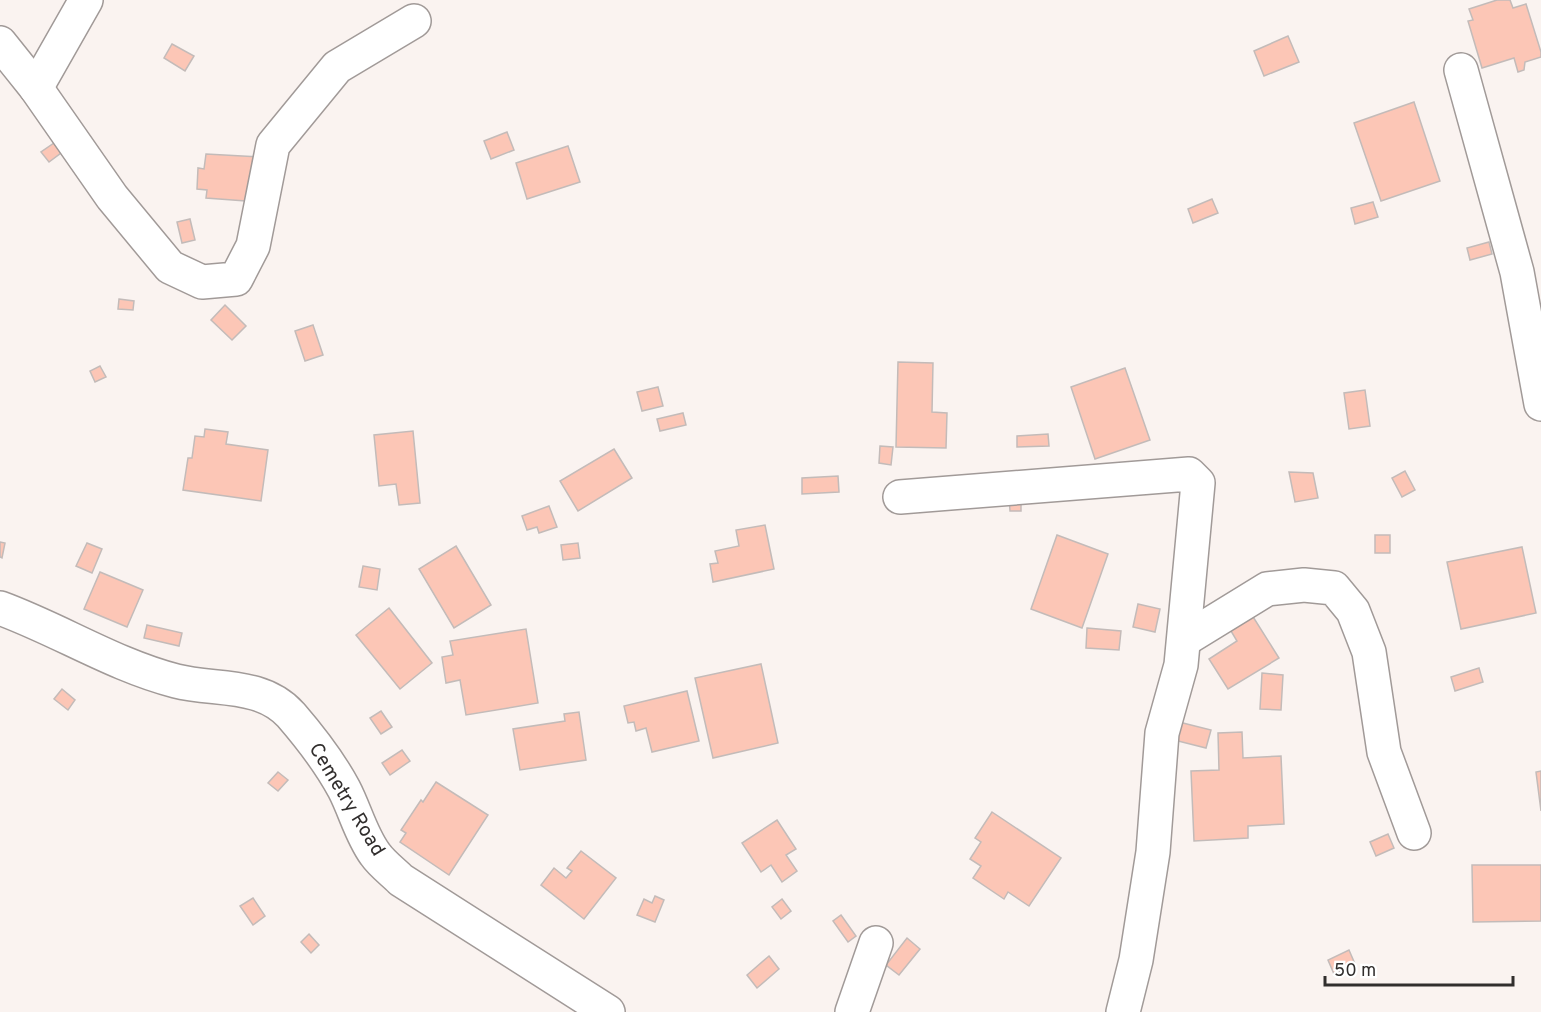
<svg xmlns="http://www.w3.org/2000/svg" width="1541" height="1012" font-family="Overpass,sans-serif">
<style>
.building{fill:#fcc6b6;stroke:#c3bbb9;stroke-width:1.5}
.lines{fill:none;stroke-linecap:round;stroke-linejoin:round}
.minor-casing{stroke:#a19a98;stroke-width:36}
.minor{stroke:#fff;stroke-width:33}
.labels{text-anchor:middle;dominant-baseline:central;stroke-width:6;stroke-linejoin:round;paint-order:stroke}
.street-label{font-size:20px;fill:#312e2d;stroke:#fff}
</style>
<rect width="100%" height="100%" fill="#faf3f0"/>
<g class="building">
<path d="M1497 0H1510L1513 8 1526 4 1541 52V57L1525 62 1524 70 1518 72 1514 58 1482 68 1468 21 1473 20 1469 9Z"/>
<path d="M1288 36 1299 62 1264 76 1254 51Z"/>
<path d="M172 44 194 56 185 71 164 58Z"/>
<path d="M1414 102 1440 181 1381 201 1354 123Z"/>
<path d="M507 132 514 150 491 159 484 141Z"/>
<path d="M54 143 61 153 49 162 41 152Z"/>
<path d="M568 146 580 182 527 199 516 163Z"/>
<path d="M206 154 261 157 258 202 206 198 207 190 197 189 198 168 204 169Z"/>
<path d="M1212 199 1218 213 1193 223 1188 209Z"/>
<path d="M1373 202 1378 217 1355 224 1351 208Z"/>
<path d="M190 219 195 240 182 243 177 222Z"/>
<path d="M1489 242 1492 254 1470 260 1467 248Z"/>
<path d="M119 299 134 301 133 310 118 309Z"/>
<path d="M225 305 246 326 232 340 211 320Z"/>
<path d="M313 325 323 355 305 361 295 331Z"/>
<path d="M898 362 933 363 932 412 947 413 946 448 896 447Z"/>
<path d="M100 366 106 377 95 382 90 371Z"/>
<path d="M1125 368 1150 440 1095 459 1071 387Z"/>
<path d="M658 387 663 406 642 411 637 392Z"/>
<path d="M1365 390 1370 426 1349 429 1344 393Z"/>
<path d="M683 413 686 425 660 431 657 419Z"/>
<path d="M205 429 228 432 226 444 268 450 261 501 183 490 188 458H192L195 436 204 437Z"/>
<path d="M413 431 420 503 399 505 396 484 379 486 374 435Z"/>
<path d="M1048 434 1049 446 1017 447V436Z"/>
<path d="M880 446 893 447 891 465 879 463Z"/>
<path d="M614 449 632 478 578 511 560 481Z"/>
<path d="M1405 471 1415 490 1402 497 1392 478Z"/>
<path d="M1289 472 1313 473 1318 498 1295 502Z"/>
<path d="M838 476 839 492 802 494V478Z"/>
<path d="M1009 496H1021V511H1010Z"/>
<path d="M549 506 557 527 539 533 537 527 527 530 522 516Z"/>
<path d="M765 525 774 569 713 582 710 564 718 563 715 551 739 546 736 530Z"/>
<path d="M1057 535 1108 554 1082 628 1031 609Z"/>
<rect x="1375" y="535" width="15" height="18"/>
<path d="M0 542 5 543 2 558 0 557Z"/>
<path d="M87 543 102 549 92 573 76 566Z"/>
<path d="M578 543 580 558 563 560 561 545Z"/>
<path d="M456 546 491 605 454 628 419 569Z"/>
<path d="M1522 547 1536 613 1461 629 1447 562Z"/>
<path d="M363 566 380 569 377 590 359 587Z"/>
<path d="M100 572 143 590 127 627 84 609Z"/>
<path d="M1138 604 1160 609 1155 632 1133 627Z"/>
<path d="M389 608 432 663 400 689 356 635Z"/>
<path d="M1250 612 1279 658 1228 689 1209 659 1237 641 1228 626Z"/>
<path d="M147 625 182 633 179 646 144 638Z"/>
<path d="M1087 628 1121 631 1119 650 1086 648Z"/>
<path d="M526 629 538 703 466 715 460 680 446 683 442 657 453 655 450 641Z"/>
<path d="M761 664 778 743 713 758 695 678Z"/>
<path d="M1479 668 1483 682 1455 691 1451 677Z"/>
<path d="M1262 673 1283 675 1281 710 1260 709Z"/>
<path d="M62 689 75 700 68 710 54 699Z"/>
<path d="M687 691 699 741 652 752 646 728 636 731 634 722 628 723 624 706Z"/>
<path d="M381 711 392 727 381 734 370 718Z"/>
<path d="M579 712 586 760 520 770 513 729 565 721 564 714Z"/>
<path d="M1179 722 1211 730 1206 748 1174 740Z"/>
<path d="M1242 732 1243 758 1281 756 1284 824 1248 826V838L1194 841 1191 771 1219 770 1218 733Z"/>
<path d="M402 750 410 761 390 775 382 763Z"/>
<path d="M1541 771V811L1536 772Z"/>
<path d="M278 772 288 780 278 791 268 783Z"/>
<path d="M436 782 488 815 449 875 400 842 406 833 401 830 421 800 423 802Z"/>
<path d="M992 812 1061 858 1029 906 1008 892 1004 899 973 878 981 866 970 859 981 842 975 838Z"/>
<path d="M777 820 796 849 786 855 797 871 782 882 771 865 761 872 742 843Z"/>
<path d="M1388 834 1394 848 1376 856 1370 842Z"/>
<path d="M581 851 616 878 584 919 541 885 554 868 566 878 572 871 567 868Z"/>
<path d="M1472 865H1541V921L1473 922Z"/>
<path d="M655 896 664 900 655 922 637 915 644 899 652 903Z"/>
<path d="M253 898 265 916 253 925 240 906Z"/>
<path d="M782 899 791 911 781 919 772 907Z"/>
<path d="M841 915 856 936 848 942 833 921Z"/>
<path d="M309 934 319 945 311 953 301 942Z"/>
<path d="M907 938 920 949 899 975 886 965Z"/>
<path d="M1349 950 1355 964 1334 974 1328 960Z"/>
<path d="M769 956 779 969 757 988 747 975Z"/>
</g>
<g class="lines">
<defs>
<g id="minor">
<path d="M0 43 36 88 112 197 170 267 202 282 236 279 253 246 273 145 337 67 414 21"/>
<path d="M1461 70 1517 272 1541 404"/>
<path d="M36 88 86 0"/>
<path d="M900 497 1189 474 1198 483 1181 665 1162 733 1153 852 1136 960 1123 1012"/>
<path d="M0 608C60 630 114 665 176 681 215 691 261 682 291 715 310 737 330 763 344 789 355 810 361 835 375 854 382 864 393 872 401 880L608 1012"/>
<path d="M1184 640 1267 589 1304 585 1334 588 1353 611 1369 652 1384 752 1414 833"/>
<path d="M852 1012 876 943"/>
</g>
</defs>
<use href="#minor" class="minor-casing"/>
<use href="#minor" class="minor"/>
</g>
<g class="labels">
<g class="street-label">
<text transform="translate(346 800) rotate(59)">Cemetry Road</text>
</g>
</g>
<path d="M1325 976v9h188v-9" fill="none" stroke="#312e2d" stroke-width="3"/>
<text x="1334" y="976" font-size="18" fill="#312e2d" stroke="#ffffff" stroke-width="4.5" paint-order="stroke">50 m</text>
</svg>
